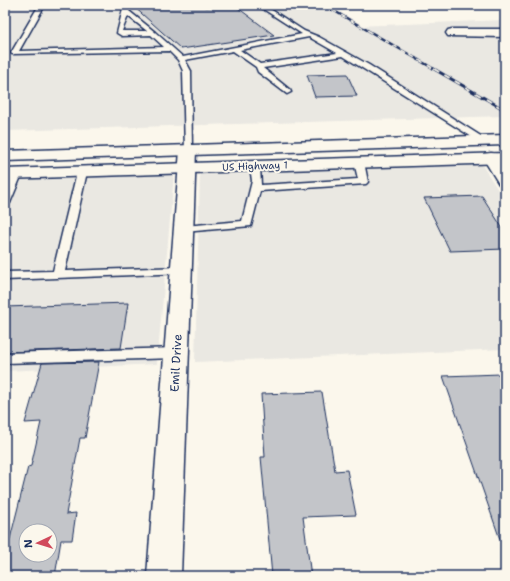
<svg xmlns="http://www.w3.org/2000/svg" width="510" height="581" font-family="'Shantell Sans',sans-serif">
<style>
.built{fill:#eae8e2}
.building{fill:#c3c5c9;stroke:#1b2f5e;fill-rule:evenodd}
.lines{fill:none;stroke-linecap:round;stroke-linejoin:round}
.lane-casing{stroke:#1b2f5e;stroke-width:3}
.street-casing{stroke:#1b2f5e;stroke-width:3}
.primary-casing{stroke:#1b2f5e;stroke-width:3}
.lane{fill:#fbf7ec;fill-rule:evenodd}
.street{fill:#fbf7ec;fill-rule:evenodd}
.primary{fill:#fbf7ec;fill-rule:evenodd}
.rail-far1-casing{stroke:#1b2f5e;stroke-width:2.5}
.rail-casing{stroke:#1b2f5e;stroke-width:3}
.rail-far1{stroke:#fbf7ec;stroke-width:1.5;stroke-dasharray:5;stroke-linecap:butt}
.rail{stroke:#fbf7ec;stroke-width:2;stroke-dasharray:6;stroke-linecap:butt}
.labels{text-anchor:middle;dominant-baseline:central;stroke-width:4;stroke-linejoin:round;paint-order:stroke}
.far-street-label{font-size:10px;fill:#1b2f5e;stroke:#fbf7ec}
.street-label{font-size:12px;fill:#1b2f5e;stroke:#fbf7ec}
</style>
<rect width="100%" height="100%" fill="#fbf7ec"/>
<filter id="ink" filterUnits="userSpaceOnUse"><feTurbulence type="fractalNoise" baseFrequency=".025" numOctaves="2"/><feDisplacementMap in="SourceGraphic" scale="8" xChannelSelector="R" yChannelSelector="G"/><feConvolveMatrix kernelMatrix="1 2 1 2 8 2 1 2 1" color-interpolation-filters="sRGB"/></filter>
<g filter="url(#ink)">
<g class="built">
<path d="M5 5H321L357 26 505 20V116L5 131Z"/>
<path d="M482 165 505 201V349L195 362 200 173Z"/>
<path d="M174 174 157 364 5 371V180Z"/>
</g>
<g class="building">
<path d="M132 5H202L205 7 234 5 274 35 181 49Z"/>
<path d="M347 74 357 96 315 97 307 75Z"/>
<path d="M482 196 505 232V249L450 251 424 198Z"/>
<path d="M128 303 121 348 5 352V307Z"/>
<path d="M99 362 85 438H80L66 514 76 513 72 540H61L55 576H5V559L28 467 31 466 41 422 25 423 42 363ZM26 531H50V555H26Z"/>
<path d="M501 374 505 383V544L502 545 443 376Z"/>
<path d="M322 392 335 471 347 470 356 515 303 517 311 576H272L261 457H265L261 394Z"/>
</g>
<g class="lines">
<defs>
<g id="lane">
<path d="M39 5H45L19 51 164 47 151 35 122 36 117 33 124 5H130L129 11 155 32 183 57 302 34 257 5H264L304 31 319 37 369 65 487 140 483 143 480 142 343 56 263 68 290 90 291 92 287 94 258 72 256 67 233 51 185 60 191 71 192 150 188 153 185 152 183 71 178 60 169 51 12 54 11 53ZM128 16 147 31H122ZM309 37 337 53 260 64 240 50Z"/>
<path d="M359 159 364 162 368 182 366 184 260 191 251 226 184 232 179 229 184 226 242 221 252 181 250 166 252 164 255 163 260 166 261 185 358 179 354 162Z"/>
<path d="M82 169 87 172 65 271 182 267 186 269 188 271 186 273 5 280V272L53 271 77 172Z"/>
<path d="M17 171 22 174 10 203 5 206C5 197 6 174 17 171Z"/>
<path d="M177 348 182 350 184 353 182 356 177 358 5 363V353Z"/>
</g>
<g id="street">
<path d="M452 29H505V37L448 36 446 33 448 30Z"/>
<path d="M188 145 194 147 196 150 181 576H147L180 150 182 147Z"/>
<path d="M491 153 497 154 505 167V185L499 184 483 158 485 154Z"/>
</g>
<g id="primary">
<path d="M505 135V145L5 161V151Z"/>
<path d="M505 153V163L5 179V169Z"/>
</g>
</defs>
<use href="#lane" class="lane-casing"/>
<use href="#street" class="street-casing"/>
<use href="#primary" class="primary-casing"/>
<use href="#lane" class="lane"/>
<use href="#street" class="street"/>
<use href="#primary" class="primary"/>
<defs>
<path id="rail-far1" d="M324 5 436 70"/>
<path id="rail" d="M434 69 505 110"/>
</defs>
<use href="#rail-far1" class="rail-far1-casing"/>
<use href="#rail" class="rail-casing"/>
<use href="#rail-far1" class="rail-far1"/>
<use href="#rail" class="rail"/>
</g>
</g>
<g class="labels">
<g class="far-street-label">
<text transform="translate(255 166) rotate(-2)">US Highway 1</text>
</g>
<g class="street-label">
<text transform="translate(176 363) rotate(-87)">Emil Drive</text>
</g>
</g>
<rect width="510" height="581" fill="none" stroke="#fbf7ec" stroke-width="20"/>
<rect x="10" y="10" width="490" height="561" fill="none" stroke="#1b2f5e" stroke-width="1.5" filter="url(#ink)"/>
<g transform="translate(38 543) rotate(266)"><circle r="19" fill="#fbf7ec" stroke="#a1a7b3"/>
<path d="M0-3L7 15L0 10L-7 15Z" fill="#d1495b"/>
<text y="-6" font-size="11" font-weight="bold" text-anchor="middle" fill="#1b2f5e">N</text>
</g>
</svg>
